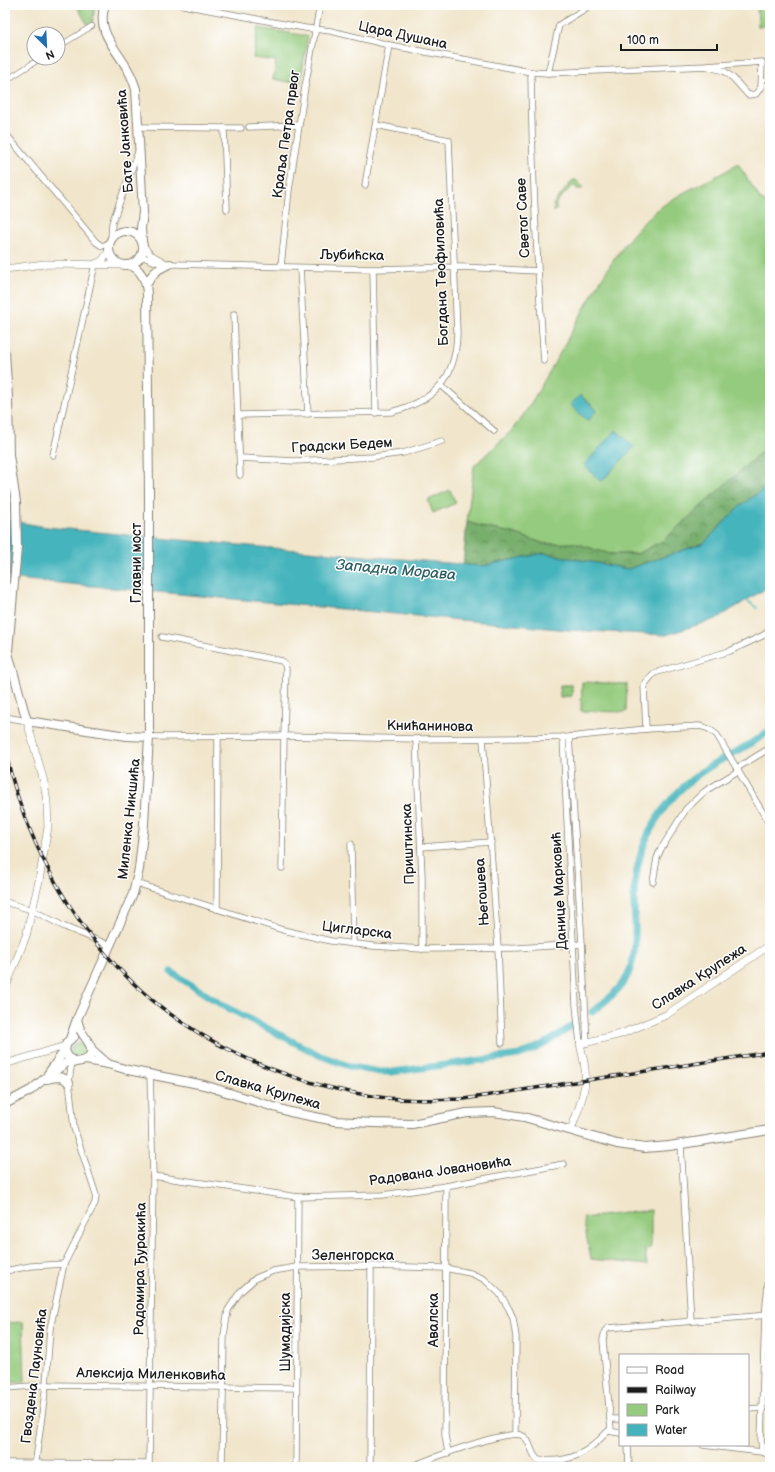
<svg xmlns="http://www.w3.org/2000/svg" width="775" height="1472" font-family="'Balsamiq Sans',sans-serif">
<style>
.green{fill:#95cb7e;stroke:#58744d}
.forest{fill:url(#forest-crowns);stroke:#4a6644}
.park{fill:url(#park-dots);stroke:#58744d}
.water{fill:#44b4bc;stroke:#30686c}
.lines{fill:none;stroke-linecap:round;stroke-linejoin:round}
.stream{stroke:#44b4bc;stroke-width:2}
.canal{stroke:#44b4bc;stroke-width:7}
.pedestrian-casing{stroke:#868174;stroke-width:6}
.minor-casing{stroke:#868174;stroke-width:7}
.tertiary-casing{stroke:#868174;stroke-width:8}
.secondary-casing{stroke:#868174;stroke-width:10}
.pedestrian{stroke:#fff;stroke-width:4.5}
.minor{stroke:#fff;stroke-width:5.5}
.tertiary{stroke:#fff;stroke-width:7}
.secondary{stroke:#fff;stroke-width:8}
.rail-casing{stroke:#1c1c1c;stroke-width:3.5}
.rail{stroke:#fff;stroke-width:2;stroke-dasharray:6;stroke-linecap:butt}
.labels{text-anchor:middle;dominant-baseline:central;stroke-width:3;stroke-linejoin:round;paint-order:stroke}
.street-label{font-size:14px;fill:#1c1c1c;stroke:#fff}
.water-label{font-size:15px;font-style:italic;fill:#2e6064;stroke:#fff}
</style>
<defs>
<pattern id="forest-crowns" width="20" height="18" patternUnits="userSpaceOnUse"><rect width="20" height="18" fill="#78af6d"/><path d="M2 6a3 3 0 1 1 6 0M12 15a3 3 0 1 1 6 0" fill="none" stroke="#628e59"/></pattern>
<pattern id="park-dots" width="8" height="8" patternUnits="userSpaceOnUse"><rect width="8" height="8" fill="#95cb7e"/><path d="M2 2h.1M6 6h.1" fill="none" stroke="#80ae6c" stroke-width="1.8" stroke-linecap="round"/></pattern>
</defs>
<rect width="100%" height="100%" fill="#fff"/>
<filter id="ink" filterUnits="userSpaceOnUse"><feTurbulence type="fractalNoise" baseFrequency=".025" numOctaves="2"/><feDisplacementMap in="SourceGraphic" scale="8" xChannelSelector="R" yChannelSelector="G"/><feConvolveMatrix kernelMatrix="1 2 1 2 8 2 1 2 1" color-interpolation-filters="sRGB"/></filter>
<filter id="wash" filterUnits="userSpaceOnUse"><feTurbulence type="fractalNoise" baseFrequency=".012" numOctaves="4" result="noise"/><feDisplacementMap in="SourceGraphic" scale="16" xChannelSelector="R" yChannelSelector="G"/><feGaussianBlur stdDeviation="0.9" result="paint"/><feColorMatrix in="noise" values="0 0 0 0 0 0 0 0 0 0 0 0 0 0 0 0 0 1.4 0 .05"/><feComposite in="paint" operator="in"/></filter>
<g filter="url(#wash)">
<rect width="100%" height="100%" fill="#f1e6cc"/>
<g class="green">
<path d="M757 5H770V26H758Z"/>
<path d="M258 28 308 36 300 84 273 79 276 61 253 58Z"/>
<path d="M738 164 761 200 770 204V444L663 541 637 554H610L574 543 545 544 513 533 486 528 467 522 474 466 511 431 522 417C545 382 564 345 584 309 604 274 625 237 656 211 680 191 711 181 738 164Z"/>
<path d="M573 180H576L583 187 581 189H577L575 186H572L556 203V207L557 209 554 212 553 204Z"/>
<path d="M450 490 456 503 433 513 428 500Z"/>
<path d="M582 682 627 684 626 712 581 711Z"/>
<circle cx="78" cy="1050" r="7"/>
<path d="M651 1210V1247L645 1251 647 1265 591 1259 583 1218Z"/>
<path d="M23 1322 25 1382 5 1383V1323Z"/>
</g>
<path class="forest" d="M770 444V484L740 506 704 543 628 569 544 553 482 566 463 565 467 522 486 528 513 533 545 544 574 543 610 554H637L663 541Z"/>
<g class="park">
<path d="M76 5H95L93 21 88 25Z"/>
<path d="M560 685H572V696L560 697Z"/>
</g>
<g class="water">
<path d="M580 395 597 410 588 421 570 405Z"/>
<path d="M616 430 634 447 601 482 584 465Z"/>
<path d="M770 484V586L716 619 666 635 569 630 5 578V520L47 527 169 539 482 566 544 553 628 569 704 543 740 506Z"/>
</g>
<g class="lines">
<path class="stream" d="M745 599 757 608"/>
<g class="canal">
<path d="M171 972 224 1006 321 1056 352 1067 380 1072H392L519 1055C540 1048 556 1037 573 1025"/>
<path d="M592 1012C604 1002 616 994 625 980 640 956 634 924 634 897 635 872 640 849 652 827 666 802 686 781 711 766 730 754 752 745 770 730"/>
</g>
</g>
</g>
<g filter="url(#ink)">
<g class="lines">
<defs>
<g id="pedestrian">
<path d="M58 47 92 26"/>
<path d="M5 81 41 58"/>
<path d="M6 632 8 482 7 463"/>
</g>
<g id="minor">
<path d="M183 5 305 28 331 31 389 45 531 72 548 73 706 66 762 62 761 87 756 94 748 95 733 78 724 71 706 66"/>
<path d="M531 72C532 169 537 265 544 361"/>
<path d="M548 73 559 25 591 5"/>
<path d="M139 127 224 128 227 209"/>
<path d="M249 127 299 125"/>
<path d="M224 128H241"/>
<path d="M5 133 96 242 102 246 110 243"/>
<path d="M365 185 389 45"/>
<path d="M111 240 112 223 138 152"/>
<path d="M144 246 150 254 164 262"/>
<path d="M141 256 156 262 174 264 373 269 461 267 538 271"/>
<path d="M281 266 289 190 305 87 320 5"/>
<path d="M300 268 308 414"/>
<path d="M373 269 376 413"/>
<path d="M234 314 240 475"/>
<path d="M441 385 494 431"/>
<path d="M239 415 391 412C435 401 456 379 457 333L449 140 376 125"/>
<path d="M53 455 95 264"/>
<path d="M241 458 294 461 373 457 403 453 442 441"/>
<path d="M162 637 282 661 285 665 286 669 284 736 282 868"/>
<path d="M5 717 27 721"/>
<path d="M646 729 644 685 654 673 730 651 764 635 770 630"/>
<path d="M149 737 284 736 416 739 514 738 569 737 646 729 700 726 709 729 717 735 770 825"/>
<path d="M563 737 576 1005 580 1044"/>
<path d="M569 737 582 944 587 1043"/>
<path d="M416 739 422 877V949"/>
<path d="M483 739 498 948 502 1043"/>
<path d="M737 768 770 748"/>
<path d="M351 844 353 944"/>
<path d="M421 847 491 842"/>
<path d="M653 882 657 858 661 849 686 809 705 791 738 771"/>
<path d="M136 883 283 930 331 941 373 946 422 949 517 948 582 944"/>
<path d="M5 902 32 910 65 927 109 945"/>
<path d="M217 909 218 736"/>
<path d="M681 1144 691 1321"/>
<path d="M153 1176 298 1197 383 1195 446 1186 564 1164"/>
<path d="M446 1186 445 1435 448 1453"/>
<path d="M770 1264 765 1316 761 1439 762 1452 770 1455"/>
<path d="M5 1271 31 1266 64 1264"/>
<path d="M5 1388 46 1385 296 1388"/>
<path d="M748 1409 763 1408"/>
<path d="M610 1419H620"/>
<path d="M611 1430 603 1340 605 1331 608 1328 770 1315"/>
<path d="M628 1445 629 1467"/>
<path d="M703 1445 762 1452"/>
<path d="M5 1463 149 1464"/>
<path d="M35 1467 46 1385 50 1329 64 1264 95 1203 96 1195 74 1128 69 1081 72 1061"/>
<path d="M149 1467 153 1176 150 1074"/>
<path d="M222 1467 224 1335 228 1310 240 1292 256 1278 273 1271 297 1267 371 1266 445 1268 470 1273 484 1279 500 1294 509 1309 513 1318 516 1337 515 1434"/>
<path d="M296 1467 298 1197"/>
<path d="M370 1467 371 1266"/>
<path d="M411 1467C429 1459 505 1430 521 1435 531 1438 530 1454 538 1460 570 1463 587 1454 608 1431L620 1433"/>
</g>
<g id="tertiary">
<path d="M95 264 102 261 109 251"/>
<path d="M5 269 44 264 123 265"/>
<path d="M5 989 26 936 39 881 48 827 47 802 44 782 27 721"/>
<path d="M5 1064 65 1046"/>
<path d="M571 1130C578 1110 587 1091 585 1069 584 1061 582 1052 580 1044L621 1034 666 1015 770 945"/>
</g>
<g id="secondary">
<path d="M105 5C95 32 118 50 129 72 132 77 134 83 136 89L143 212 141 228 142 241"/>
<circle cx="126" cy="248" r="17"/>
<path d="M148 282C153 272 159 268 170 264"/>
<path d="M5 353 8 398 9 455 16 502 17 548 8 651"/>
<path d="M6 646 27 721 127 736 149 737"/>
<path d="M70 1039 77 1019 133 894 139 869 144 824 149 737V493L147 293C146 281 141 267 128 265"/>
<path d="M91 1049 108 1064"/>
<path d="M65 1050 68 1057 76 1062 86 1060C98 1049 87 1042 81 1031 79 1027 78 1023 77 1019"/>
<path d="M86 1060 108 1064 128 1070 204 1085 290 1112 335 1121 373 1123 412 1124 467 1113 494 1112 524 1117 617 1144 645 1148 669 1146 770 1130"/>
<path d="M48 1074 65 1050 67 1042 74 1037"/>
<path d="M47 1079C56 1077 63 1075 69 1083"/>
<path d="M5 1104 31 1090 44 1079 70 1060"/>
</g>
</defs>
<use href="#pedestrian" class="pedestrian-casing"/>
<use href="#minor" class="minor-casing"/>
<use href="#tertiary" class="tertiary-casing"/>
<use href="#secondary" class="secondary-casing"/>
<use href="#pedestrian" class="pedestrian"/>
<use href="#minor" class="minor"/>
<use href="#tertiary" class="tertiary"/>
<use href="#secondary" class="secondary"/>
<defs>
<path id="rail" d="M5 749C23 835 67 918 130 980 191 1040 281 1081 366 1095 398 1101 431 1100 464 1099L770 1052"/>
</defs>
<use href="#rail" class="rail-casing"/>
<use href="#rail" class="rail"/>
</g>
</g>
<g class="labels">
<g class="street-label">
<text transform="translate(403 35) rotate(12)">Цара Душана</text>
<text transform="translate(286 134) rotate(-82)">Краља Петра првог</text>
<text transform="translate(125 141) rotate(-94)">Бате Јанковића</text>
<text transform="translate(523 218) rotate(-93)">Светог Саве</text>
<text transform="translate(352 255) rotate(1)">Љубићска</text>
<text transform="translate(441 272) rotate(-92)">Богдана Теофиловића</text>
<text transform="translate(342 445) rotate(-3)">Градски Бедем</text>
<text transform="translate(136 563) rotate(-90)">Главни мост</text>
<text transform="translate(430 726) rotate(1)">Книћанинова</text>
<text transform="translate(129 819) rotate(-84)">Миленка Никшића</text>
<text transform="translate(408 844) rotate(-92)">Приштинска</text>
<text transform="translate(559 891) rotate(-93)">Данице Марковић</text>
<text transform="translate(482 892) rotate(-94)">Његошева</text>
<text transform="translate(357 930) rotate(7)">Цигларска</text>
<text transform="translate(699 977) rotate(-33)">Славка Крупежа</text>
<text transform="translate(268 1090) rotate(16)">Славка Крупежа</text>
<text transform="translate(440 1171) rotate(-8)">Радована Јовановића</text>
<text x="353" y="1255">Зеленгорска</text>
<text transform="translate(140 1269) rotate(-89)">Радомира Ђуракића</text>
<text transform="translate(433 1320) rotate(-90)">Авалска</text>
<text transform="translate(285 1332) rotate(-90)">Шумадијска</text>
<text transform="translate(151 1374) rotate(1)">Алексија Миленковића</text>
<text transform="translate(34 1376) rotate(-83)">Гвоздена Пауновића</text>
</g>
<g class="water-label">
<text transform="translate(396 570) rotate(5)">Западна Морава</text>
</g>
</g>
<rect width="775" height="1472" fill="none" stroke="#fff" stroke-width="20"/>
<rect x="619" y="1354" width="130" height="92" fill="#ffffff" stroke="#a4a4a4"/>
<rect x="627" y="1367" width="20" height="6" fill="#ffffff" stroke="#a4a4a4"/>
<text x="655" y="1374" font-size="12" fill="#1c1c1c">Road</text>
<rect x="627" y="1387" width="20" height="6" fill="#1c1c1c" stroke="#a4a4a4"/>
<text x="655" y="1394" font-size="12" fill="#1c1c1c">Railway</text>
<rect x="627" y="1404" width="20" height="12" fill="#95cb7e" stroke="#a4a4a4"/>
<text x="655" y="1414" font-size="12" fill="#1c1c1c">Park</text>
<rect x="627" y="1424" width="20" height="12" fill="#44b4bc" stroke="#a4a4a4"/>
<text x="655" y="1434" font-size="12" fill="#1c1c1c">Water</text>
<g transform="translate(46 46) rotate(156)"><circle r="19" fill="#ffffff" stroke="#a4a4a4"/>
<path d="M0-3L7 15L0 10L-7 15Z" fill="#1f6fb2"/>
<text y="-6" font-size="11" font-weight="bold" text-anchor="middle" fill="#1c1c1c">N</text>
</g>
<path d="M621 44v6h96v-6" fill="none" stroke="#1c1c1c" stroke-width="2"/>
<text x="627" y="44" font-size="12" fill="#1c1c1c" stroke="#ffffff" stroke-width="3" paint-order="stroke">100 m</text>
</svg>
